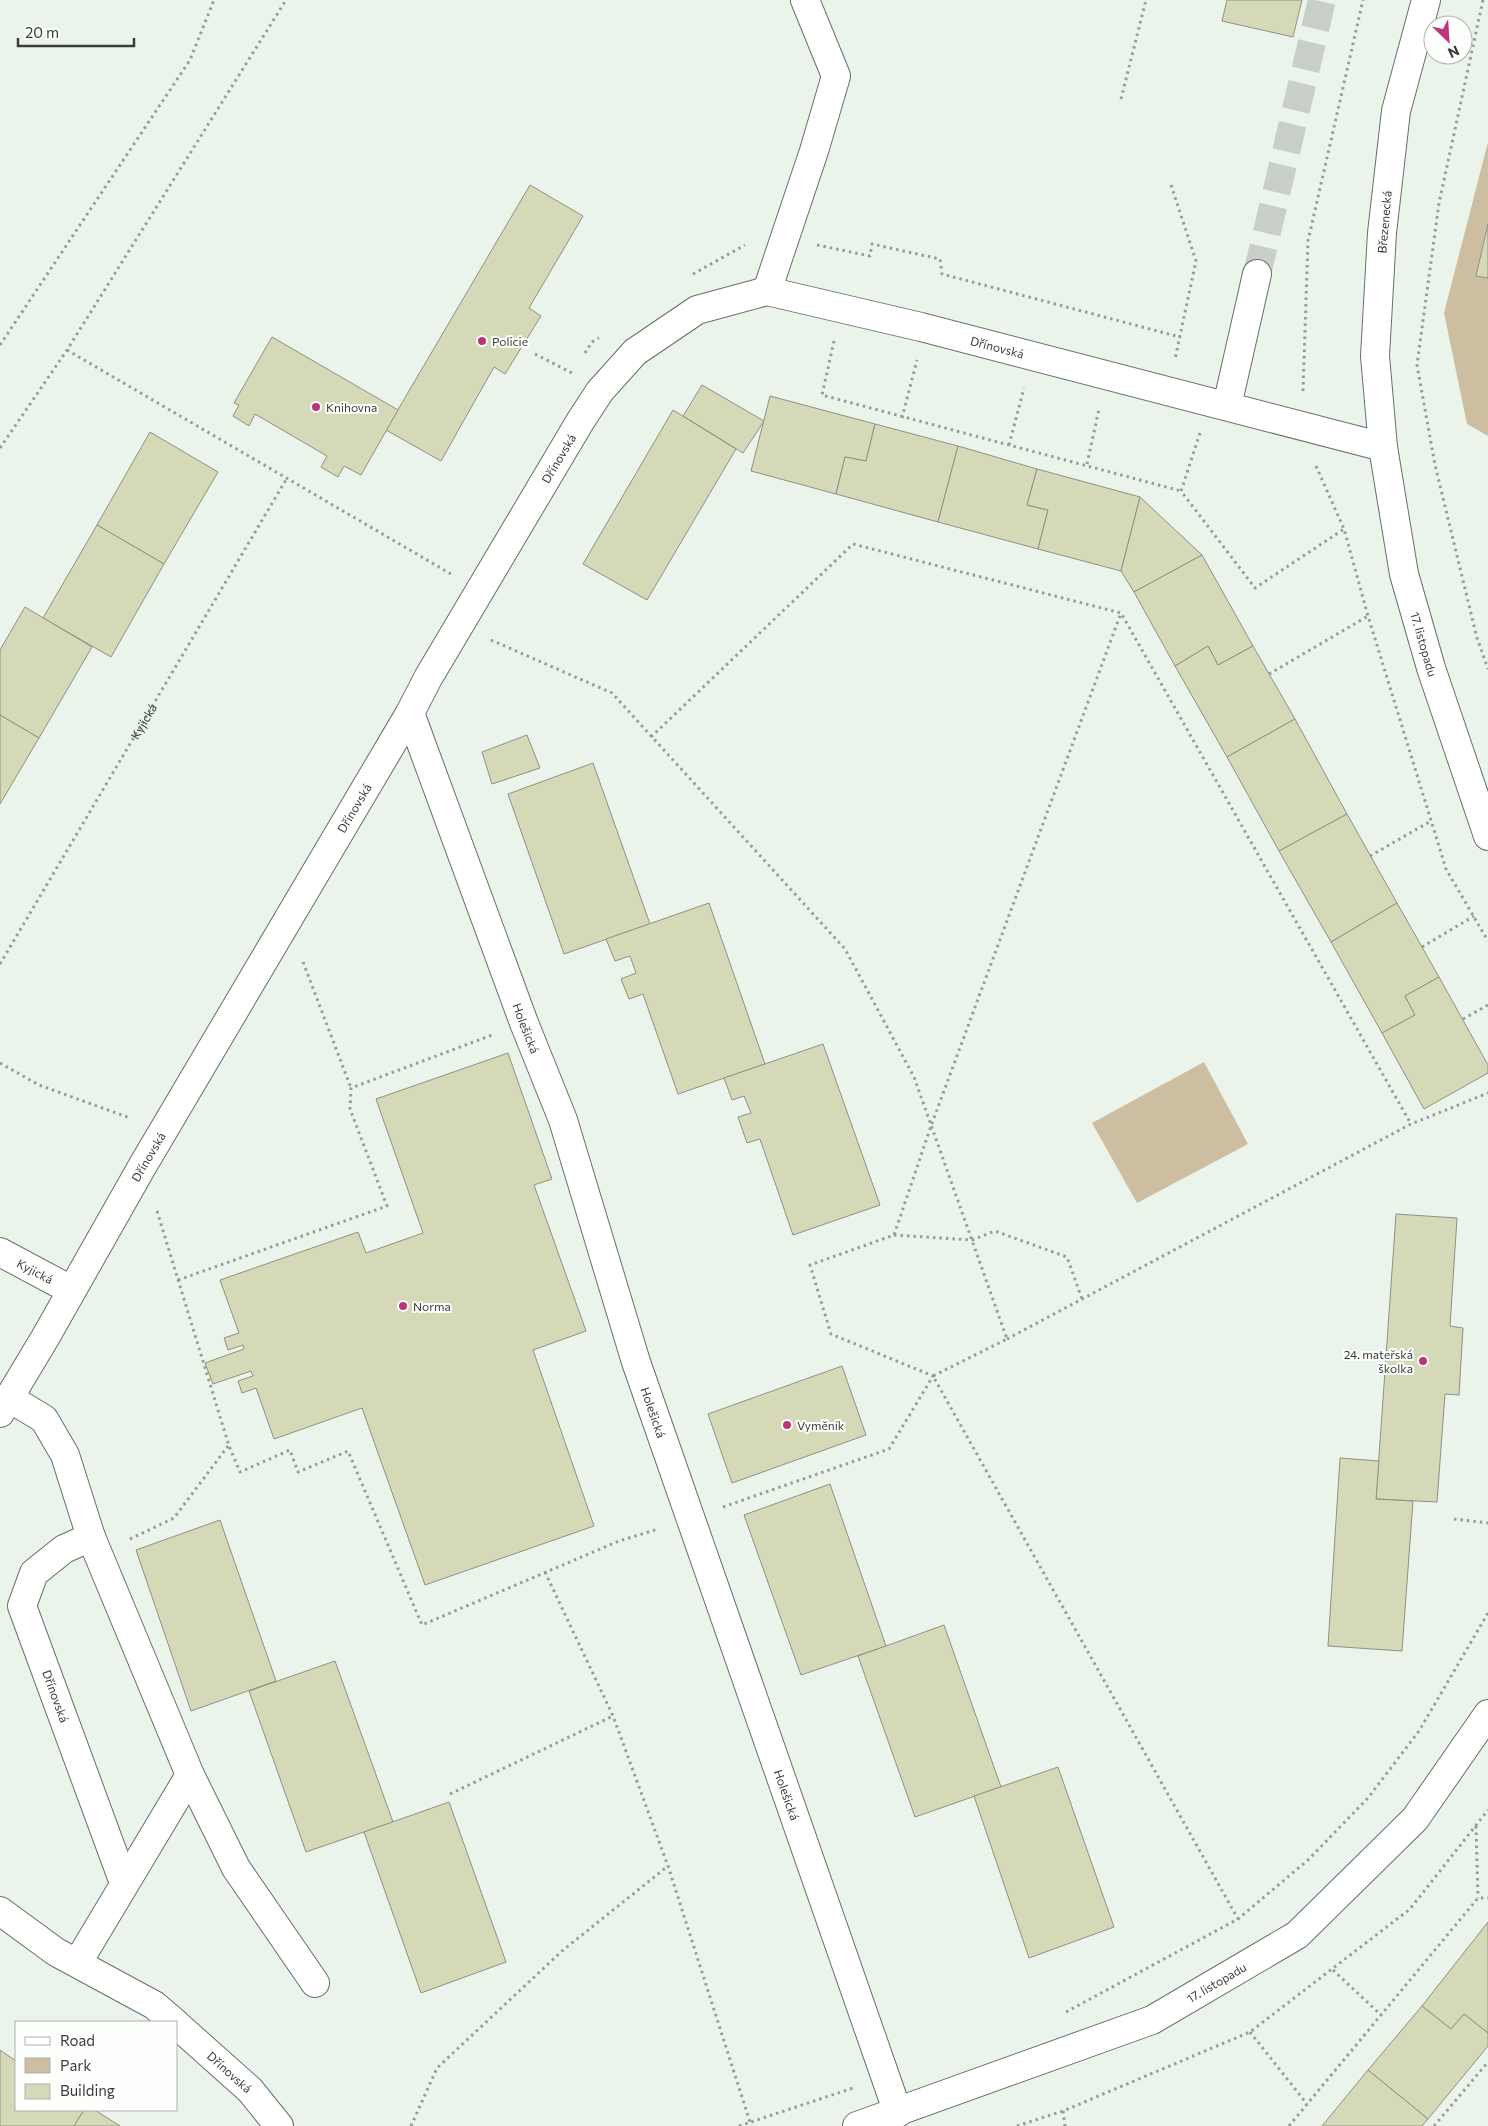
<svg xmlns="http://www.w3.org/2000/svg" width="1488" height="2126" font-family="Commissioner,sans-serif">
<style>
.green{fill:#cebea1}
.building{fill:#d6d9b8;stroke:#8f9086}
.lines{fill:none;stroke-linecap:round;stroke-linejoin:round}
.street-tunnel{stroke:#c7cfc6;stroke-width:28;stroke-dasharray:28 14;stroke-linecap:butt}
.street-casing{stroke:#687067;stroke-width:30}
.secondary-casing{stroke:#687067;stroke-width:30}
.path{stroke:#979d96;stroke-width:3;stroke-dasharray:2.5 4;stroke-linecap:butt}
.street{stroke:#fff;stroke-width:28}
.secondary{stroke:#fff;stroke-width:28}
.poi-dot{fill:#bb3678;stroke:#fdfffd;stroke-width:2}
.labels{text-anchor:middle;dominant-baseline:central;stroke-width:4;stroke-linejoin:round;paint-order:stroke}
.street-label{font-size:12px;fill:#393c38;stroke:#fdfffd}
.poi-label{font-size:12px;fill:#393c38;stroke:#fdfffd;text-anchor:start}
</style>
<rect width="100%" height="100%" fill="#ebf4ea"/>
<g class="green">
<path d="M1488 142V436L1467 424 1444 313Z"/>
<path d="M1204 1062 1248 1144 1137 1203 1092 1123Z"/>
</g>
<g class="building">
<path d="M1227 0H1302L1293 37 1222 21Z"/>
<path d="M530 185 583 216 529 308 541 316 505 374 494 367 441 461 386 430Z"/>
<path d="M1488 224V278L1476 276Z"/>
<path d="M272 337 398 410 361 475 344 466 338 477 321 467 327 456 255 414 249 426 233 416 239 405 234 403Z"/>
<path d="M702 385 764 421 743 453 683 416Z"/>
<path d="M770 396 875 424 866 461 845 457 836 494 751 471Z"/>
<path d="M673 410 736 449 647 600 583 564Z"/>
<path d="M875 424 958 446 938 522 836 494 845 457 866 461Z"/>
<path d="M150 432 218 472 164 564 97 525Z"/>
<path d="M958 446 1037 469 1027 505 1048 510 1038 549 938 522Z"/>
<path d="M1037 469 1140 497 1121 571 1038 549 1048 510 1027 505Z"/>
<path d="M1140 497 1202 555 1134 592 1121 571Z"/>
<path d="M97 525 164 564 111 657 43 618Z"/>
<path d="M1202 555 1253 646 1218 665 1208 646 1175 666 1134 592Z"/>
<path d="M25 607 92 647 39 738 0 715V650Z"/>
<path d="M1208 646 1218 665 1253 646 1295 719 1227 757 1175 666Z"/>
<path d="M0 715 39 738 0 804Z"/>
<path d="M1295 719 1347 814 1279 851 1227 757Z"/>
<path d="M527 735 540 768 492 784 482 752Z"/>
<path d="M593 763 650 924 564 954 508 794Z"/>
<path d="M1347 814 1397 903 1331 942 1279 851Z"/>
<path d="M709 903 765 1064 678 1094 643 994 629 999 621 979 636 973 630 956 615 961 606 939Z"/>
<path d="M1397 903 1439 977 1405 996 1415 1015 1382 1033 1331 942Z"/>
<path d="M1439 977 1488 1065V1073L1424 1109 1382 1033 1415 1015 1405 996Z"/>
<path d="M823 1044 880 1205 793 1235 760 1139 747 1143 738 1117 751 1113 744 1096 732 1100 724 1078Z"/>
<path d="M508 1053 552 1179 534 1185 586 1331 533 1350 594 1526 425 1585 362 1408 274 1439 256 1388 242 1393 238 1381 253 1376 251 1371 213 1384 205 1363 244 1349 243 1345 228 1350 224 1338 239 1333 220 1280 358 1232 366 1253 423 1233 376 1099Z"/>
<path d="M1396 1214 1457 1218 1450 1326 1463 1328 1459 1395 1445 1394 1437 1502 1376 1499Z"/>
<path d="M842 1366 866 1435 732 1483 708 1414Z"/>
<path d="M1340 1458 1379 1461 1376 1499 1413 1501 1402 1651 1328 1646Z"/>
<path d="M830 1484 886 1646 801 1675 744 1515Z"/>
<path d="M220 1520 276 1681 191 1711 136 1550Z"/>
<path d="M944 1625 1001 1787 915 1817 858 1656Z"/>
<path d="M335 1661 393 1822 306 1852 249 1691Z"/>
<path d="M1058 1767 1114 1927 1029 1958 974 1796Z"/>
<path d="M449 1802 506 1962 421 1993 364 1832Z"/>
<path d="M1488 1922V2033L1464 2014 1451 2029 1422 2006Z"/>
<path d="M1422 2006 1451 2029 1464 2014 1488 2033V2046L1428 2119 1368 2070Z"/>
<path d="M0 2050 16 2061V2110H84L74 2126H0Z"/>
<path d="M1368 2070 1428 2119 1422 2126H1322Z"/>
<path d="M84 2110H95L120 2126H74Z"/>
</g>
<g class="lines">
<path class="street-tunnel" d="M1257 274 1322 0"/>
<defs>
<g id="street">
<path d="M767 291 814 151 836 76 805 0"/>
<path d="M1227 406 1257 274"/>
<path id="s2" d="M410 713 524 1023 563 1120 636 1362 898 2113"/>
<path id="s3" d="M0 1252 71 1290"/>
<path d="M9 1398 44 1419 65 1455 91 1537"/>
<path id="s4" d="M0 1413 45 1338 143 1165 410 713 428 678 581 420 600 391 635 352 697 310 767 291 921 327 1383 447"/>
<path d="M124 1883 22 1606 34 1573 64 1549 91 1537 190 1775 236 1868 315 1983"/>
<path d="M0 1911 56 1952 154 2005 174 2022"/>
<path d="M78 1962 190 1775"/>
<path id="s5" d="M176 2024 250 2090 279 2126"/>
</g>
<g id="secondary">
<path id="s6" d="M1426 0 1396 111 1382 233 1375 356 1383 447 1404 574 1431 668 1488 836"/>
<path id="s7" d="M857 2126 1152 2020 1297 1935 1415 1819 1488 1714"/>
</g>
</defs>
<use href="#street" class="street-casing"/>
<use href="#secondary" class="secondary-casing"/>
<g class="path">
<path d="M1483 0 1439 203 1417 365 1435 465 1477 638 1488 669"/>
<path d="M1121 99 1146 0"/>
<path d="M1171 185 1196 261 1175 359"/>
<path d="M817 245 870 256 872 244 940 259 942 274 1180 337"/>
<path d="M693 274 745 245"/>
<path d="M834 341 822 395 1181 491"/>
<path d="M0 345 190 60 214 0"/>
<path d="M67 350 451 574"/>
<path d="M585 353 592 342 599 338"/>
<path d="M535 354 572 373"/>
<path d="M1303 391 1308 241 1363 0"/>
<path d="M902 418 917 360"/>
<path d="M1200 433 1181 491 1255 588 1344 529"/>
<path d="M1009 445 1024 388"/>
<path d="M0 448 67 350 286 0"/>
<path d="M1087 464 1099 409"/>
<path d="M1316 466 1344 529 1368 616 1446 869 1488 941"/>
<path d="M491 640 612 693 845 949 914 1077 1007 1339 933 1376 1238 1919"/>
<path d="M1269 674 1368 616"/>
<path d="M651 737 853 544 1121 613 1411 1124"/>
<path d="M1370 856 1431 821"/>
<path d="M1422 947 1474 916"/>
<path d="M303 962 351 1088"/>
<path id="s1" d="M0 964 287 478"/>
<path d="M1463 1019 1488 1005"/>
<path d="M0 1063 39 1085 130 1118"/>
<path d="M157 1211 229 1446 240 1472 290 1450 298 1472 348 1451 422 1625 619 1541 658 1529"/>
<path d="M894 1235 972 1240 995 1231 1067 1257 1082 1299"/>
<path d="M178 1280 387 1206 350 1109 351 1088 492 1035"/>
<path d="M1007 1339 1411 1124 1488 1093"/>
<path d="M723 1507 889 1449 933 1376 831 1334 810 1265 894 1235 931 1126 1121 613"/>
<path d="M1454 1519 1488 1523"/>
<path d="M130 1539 174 1518 228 1446"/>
<path d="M545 1572 613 1716 668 1866 750 2122"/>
<path d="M450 1794 613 1716"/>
<path d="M1476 1826 1478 1898"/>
<path d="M1333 1970 1381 2015"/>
<path d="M1066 2012 1238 1919 1308 1860 1368 1798 1419 1731 1488 1613"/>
<path d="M1250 2032 1307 2104"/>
<path d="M1063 2111 1065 2126"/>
<path d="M411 2126 437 2068 562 1951 668 1866"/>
<path d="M739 2126 853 2088"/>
<path d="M1017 2126 1063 2111 1250 2032 1410 1909 1488 1810"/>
<path d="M1289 2126 1478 1898H1488"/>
<path d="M1434 2126 1488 2062"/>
</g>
<use href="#street" class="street"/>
<use href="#secondary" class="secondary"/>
</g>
<g class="poi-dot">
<circle cx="482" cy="341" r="5"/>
<circle cx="316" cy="407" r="5"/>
<circle cx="403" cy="1306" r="5"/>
<circle cx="1423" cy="1361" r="5"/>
<circle cx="787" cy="1425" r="5"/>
</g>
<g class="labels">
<g class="street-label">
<text transform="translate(1384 222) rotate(-85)">Březenecká</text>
<text stroke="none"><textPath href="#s4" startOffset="1622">Dřínovská</textPath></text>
<text stroke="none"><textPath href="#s4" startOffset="1106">Dřínovská</textPath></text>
<text stroke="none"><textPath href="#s6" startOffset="654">17. listopadu</textPath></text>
<text stroke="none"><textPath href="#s1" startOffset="282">Kyjická</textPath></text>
<text stroke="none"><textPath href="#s4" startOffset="701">Dřínovská</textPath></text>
<text stroke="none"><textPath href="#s2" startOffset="336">Holešická</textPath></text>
<text stroke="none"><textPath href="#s4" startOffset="296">Dřínovská</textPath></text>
<text stroke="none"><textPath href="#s3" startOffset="40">Kyjická</textPath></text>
<text stroke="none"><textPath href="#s2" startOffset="741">Holešická</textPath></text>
<text transform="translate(56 1696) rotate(70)">Dřínovská</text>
<text stroke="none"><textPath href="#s2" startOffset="1146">Holešická</textPath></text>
<text stroke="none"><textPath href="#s7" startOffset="388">17. listopadu</textPath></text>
<text stroke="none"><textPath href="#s5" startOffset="72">Dřínovská</textPath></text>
</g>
<g class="poi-label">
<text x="492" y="341">Policie</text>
<text x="326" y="407">Knihovna</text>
<text x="413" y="1306">Norma</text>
<text x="1413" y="1354" text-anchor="end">24. mateřská<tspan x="1413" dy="14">školka</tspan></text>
<text x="797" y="1425">Vyměník</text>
</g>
</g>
<rect x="15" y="2021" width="162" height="90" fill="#fdfffd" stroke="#afb1ae"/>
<rect x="25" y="2037" width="25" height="8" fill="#ffffff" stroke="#afb1ae"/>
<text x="60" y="2046" font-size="15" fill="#393c38">Road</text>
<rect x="25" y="2058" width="25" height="15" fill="#cebea1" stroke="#afb1ae"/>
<text x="60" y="2071" font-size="15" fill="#393c38">Park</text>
<rect x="25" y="2084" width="25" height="15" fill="#d6d9b8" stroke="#afb1ae"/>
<text x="60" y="2096" font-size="15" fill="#393c38">Building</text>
<g transform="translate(1448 40) rotate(155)"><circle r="24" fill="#fdfffd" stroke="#afb1ae"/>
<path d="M0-4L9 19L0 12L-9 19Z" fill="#bb3678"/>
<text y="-8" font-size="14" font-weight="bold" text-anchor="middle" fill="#393c38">N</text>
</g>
<path d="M18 38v8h116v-8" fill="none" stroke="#393c38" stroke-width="2.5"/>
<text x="25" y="38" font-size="15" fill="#393c38" stroke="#fdfffd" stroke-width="4" paint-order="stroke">20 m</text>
</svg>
